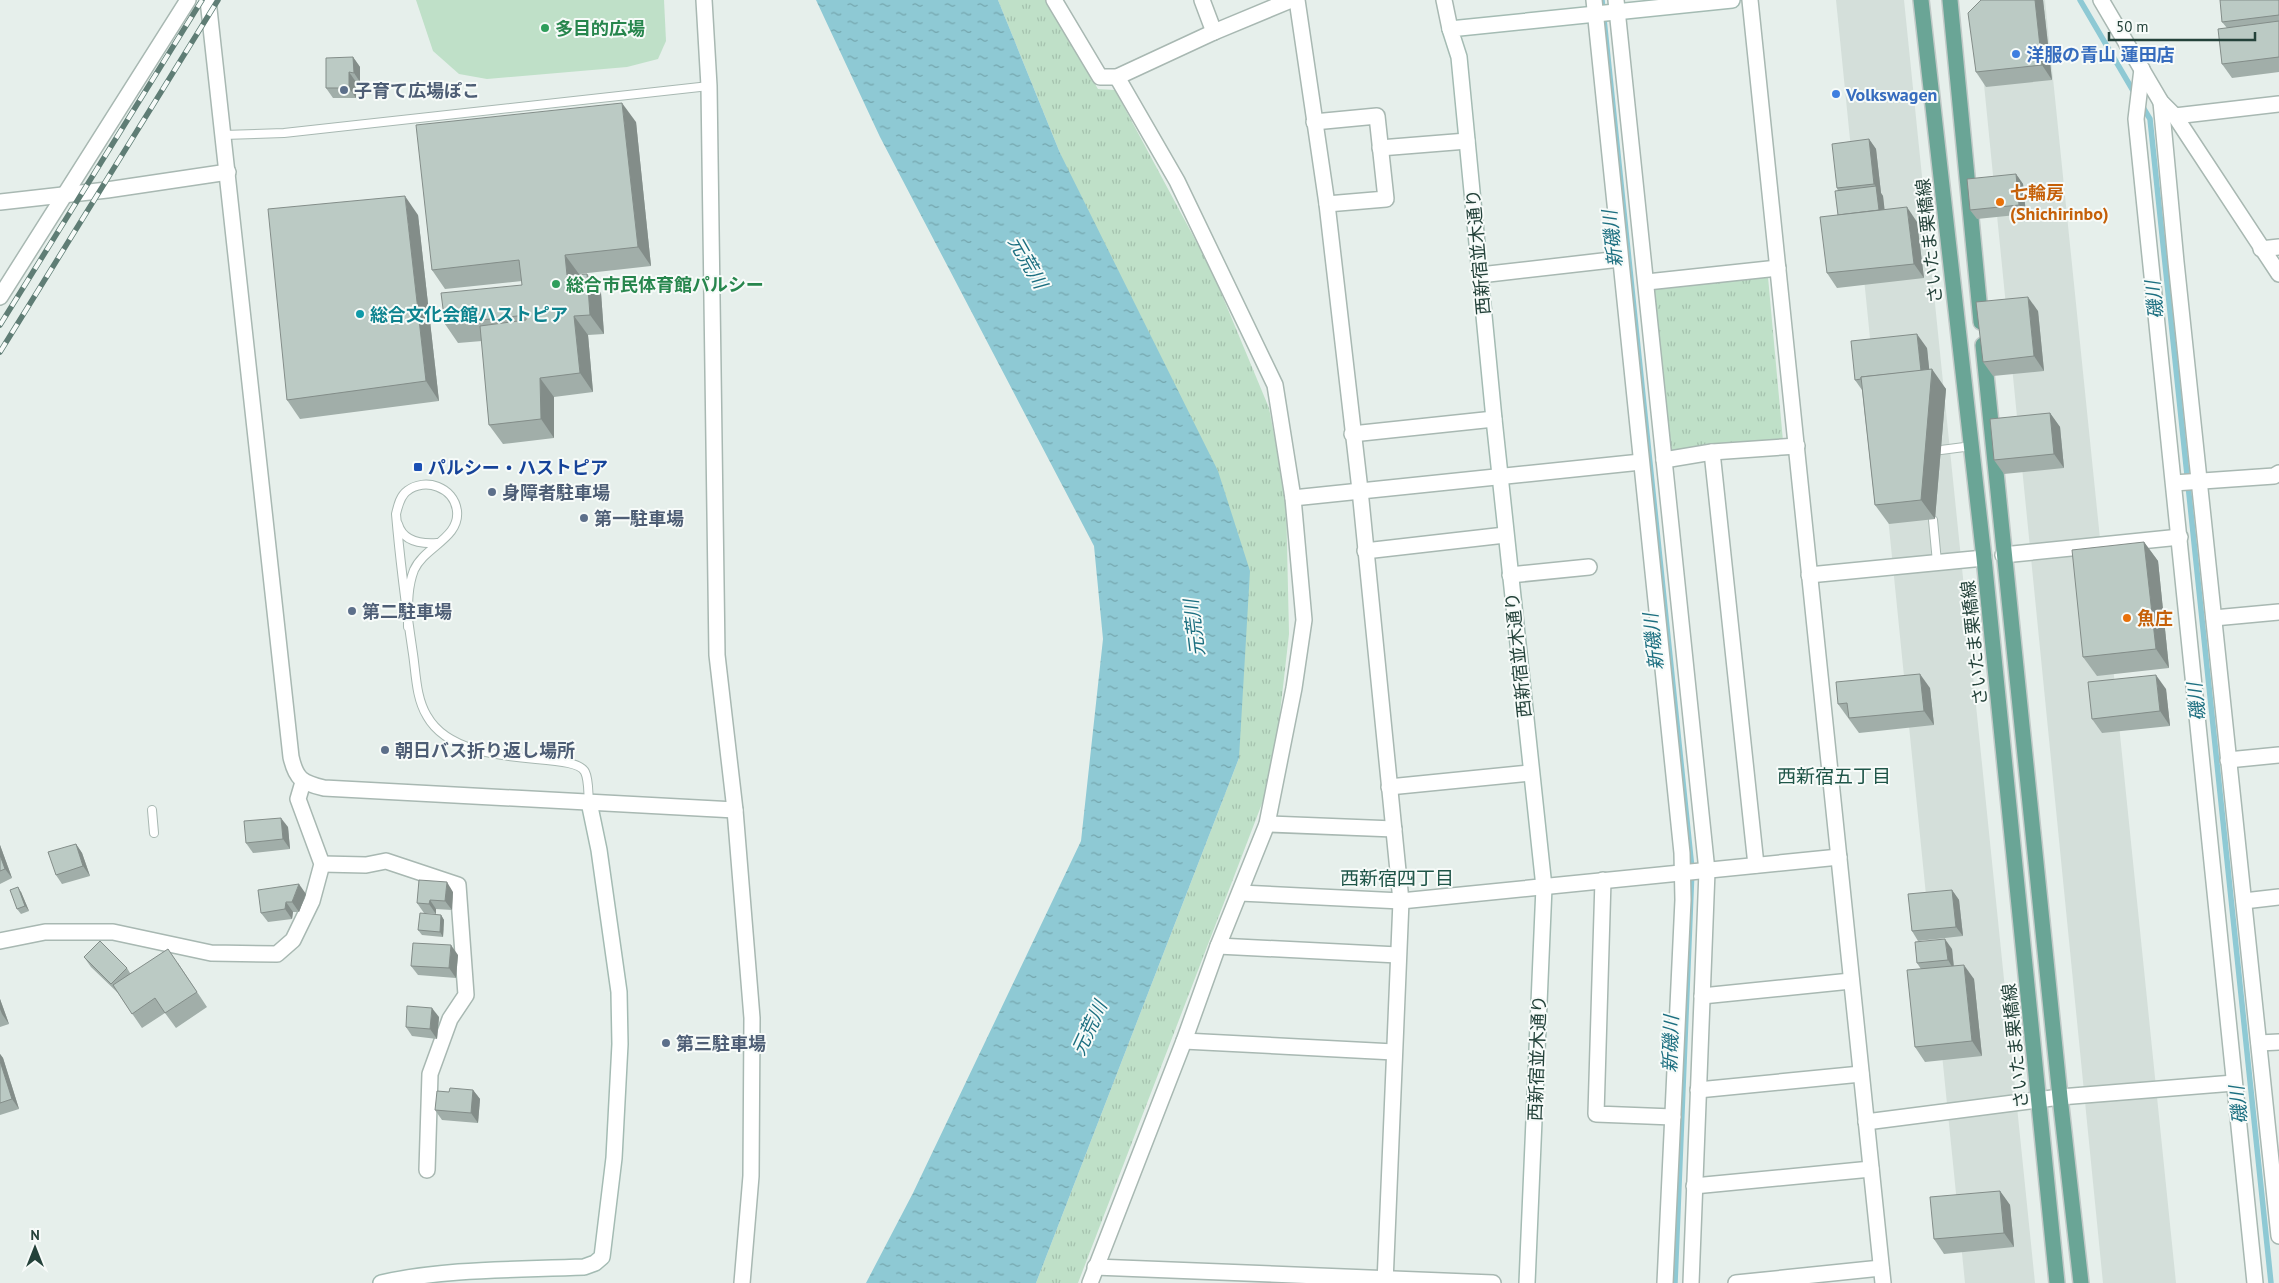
<svg xmlns="http://www.w3.org/2000/svg" width="2279" height="1283" font-family="'PT Sans','Noto Sans JP',sans-serif">
<style>
.built{fill:#d4dfda}
.grass{fill:url(#grass-tufts)}
.pitch{fill:#bfe0c8}
.water{fill:url(#water-ripples)}
.lines{fill:none;stroke-linecap:round;stroke-linejoin:round}
.stream{stroke:#8ec9d4;stroke-width:5.5}
.lane-casing{stroke:#a8b8b2;stroke-width:10}
.street-casing{stroke:#a8b8b2;stroke-width:18}
.secondary-casing{stroke:#a4bbb3;stroke-width:18}
.primary-casing{stroke:#c2cac8;stroke-width:18}
.lane{stroke:#fff;stroke-width:8}
.street{stroke:#fff;stroke-width:15}
.secondary{stroke:#fff;stroke-width:15}
.primary{stroke:#6aa596;stroke-width:15}
.rail-casing{stroke:#5f7d75;stroke-width:5.5}
.rail{stroke:#f7fbf9;stroke-width:4;stroke-dasharray:11;stroke-linecap:butt}
.wall{fill:#a1aea9}
.shaded-wall{fill:#838d89}
.building{fill:#bbcac4;stroke:#838d89}
.leisure-dot{fill:#2e9e5b;stroke:#f7fbf9;stroke-width:2}
.shop-dot{fill:#3f7fe0;stroke:#f7fbf9;stroke-width:2}
.service-dot{fill:#5c6f8a;stroke:#f7fbf9;stroke-width:2}
.food-dot{fill:#e8710a;stroke:#f7fbf9;stroke-width:2}
.culture-dot{fill:#0f9aa8;stroke:#f7fbf9;stroke-width:2}
.transit-dot{fill:#1a4fb4;stroke:#f7fbf9;stroke-width:2}
.labels{text-anchor:middle;dominant-baseline:central;stroke-width:4;stroke-linejoin:round;paint-order:stroke}
.leisure-label{font-size:18px;font-weight:bold;fill:#27864d;stroke:#f7fbf9;text-anchor:start}
.shop-label{font-size:18px;font-weight:bold;fill:#366cbe;stroke:#f7fbf9;text-anchor:start}
.service-label{font-size:18px;font-weight:bold;fill:#4e5e75;stroke:#f7fbf9;text-anchor:start}
.food-label{font-size:18px;font-weight:bold;fill:#c56008;stroke:#f7fbf9;text-anchor:start}
.street-label{font-size:18px;fill:#24423a;stroke:#f7fbf9}
.culture-label{font-size:18px;font-weight:bold;fill:#0d838f;stroke:#f7fbf9;text-anchor:start}
.transit-label{font-size:18px;font-weight:bold;fill:#164399;stroke:#f7fbf9;text-anchor:start}
.water-label{font-size:19px;font-style:italic;fill:#1c6f80;stroke:#f7fbf9}
.neighbourhood-label{font-size:19px;fill:#1f5548;stroke:#f7fbf9}
</style>
<defs>
<pattern id="grass-tufts" width="24" height="20" patternUnits="userSpaceOnUse" patternTransform="scale(1.25)"><rect width="24" height="20" fill="#bfe0c8"/><path d="M3 7l-1-3M5 7V3M7 7l1-3M15 17l-1-3M17 17v-4M19 17l1-3" fill="none" stroke="#a4c1ad"/></pattern>
<pattern id="water-ripples" width="26" height="14" patternUnits="userSpaceOnUse" patternTransform="scale(1.25)"><rect width="26" height="14" fill="#8ec9d4"/><path d="M2 4q2-2 4 0t4 0M15 11q2-2 4 0t4 0" fill="none" stroke="#74a5ad"/></pattern>
</defs>
<rect width="100%" height="100%" fill="#e6efeb"/>
<g class="built">
<path d="M1836 0H1904L2035 1283H1965Z"/>
<path d="M2018 0H2045L2176 1283H2103L1978 24Z"/>
</g>
<g class="grass">
<path d="M998 0H1045L1098 89 1115 90 1212 271 1269 408 1286 499 1289 634 1273 775 1078 1283H1036L1239 758 1060 153Z"/>
<path d="M1768 277 1783 441 1664 452 1649 288Z"/>
</g>
<path class="pitch" d="M416 0H664L666 41 658 59 627 67 487 79 459 74 433 51Z"/>
<path class="water" d="M816 0H998L1060 153 1218 471 1250 571 1239 758 1036 1283H866L913 1193 1081 841 1103 639 1094 546 880 137Z"/>
<g class="lines">
<g class="stream">
<path d="M1602 0 1692 869 1675 1283"/>
<path d="M2080 0 2135 94"/>
<path d="M2141 104 2150 119 2271 1283"/>
</g>
<defs>
<g id="lane">
<path d="M223 135 284 133 709 86"/>
<path d="M1941 450 1972 446"/>
<path d="M1933 520 1937 562"/>
<path d="M398 524C403 542 422 544 437 543"/>
<path d="M408 627C408 607 407 588 414 570 424 547 460 538 457 511 454 487 425 477 407 491 400 496 398 506 396 514 400 561 406 607 413 654 416 674 416 698 427 716 459 773 574 749 585 772 589 780 588 794 589 802"/>
<path d="M152 810 154 833"/>
</g>
<g id="street">
<path d="M208 0 291 757C296 779 302 783 324 788L735 810"/>
<path d="M704 0 709 86 717 655 735 810 752 1018 751 1176 742 1283"/>
<path d="M1054 0 1100 77H1117L1214 32 1291 0"/>
<path d="M1202 0 1214 32"/>
<path d="M1297 0 1327 204 1360 490 1401 901 1385 1283"/>
<path d="M1444 0 1450 29"/>
<path d="M1594 0 1682 853 1683 900 1665 1283"/>
<path d="M1616 0 1707 871 1691 1283"/>
<path d="M1750 0 1883 1283"/>
<path d="M2101 0 2161 102 2175 116 2279 274"/>
<path d="M2142 69 2136 119 2255 1283"/>
<path d="M2161 102 2176 262 2279 1236"/>
<path d="M2175 116 2279 104"/>
<path d="M1314 122 1377 116 1386 199 1327 204"/>
<path d="M1380 148 1467 141"/>
<path d="M0 202 107 190 228 172"/>
<path d="M2261 249 2279 247"/>
<path d="M1480 275 1620 259"/>
<path d="M1647 282 1778 268"/>
<path d="M0 297 188 0"/>
<path d="M1352 434 1494 419"/>
<path d="M1712 452 1756 865"/>
<path d="M1664 460 1712 452 1797 446"/>
<path d="M2174 483 2274 476 2279 473"/>
<path d="M1293 498 1641 462"/>
<path d="M1365 551 1505 535"/>
<path d="M2003 555 2180 537"/>
<path d="M1510 575 1589 567"/>
<path d="M1809 575 1984 558"/>
<path d="M2214 618 2279 612"/>
<path d="M2228 760 2279 755"/>
<path d="M1389 787 1530 773"/>
<path d="M1267 824 1394 829"/>
<path d="M322 864 366 865 386 861 458 885 466 995 450 1019 430 1074 427 1170"/>
<path d="M1603 880 1596 1114 1673 1117"/>
<path d="M1240 893 1401 901 1839 857"/>
<path d="M2244 901 2279 897"/>
<path d="M0 941 45 932H113L211 953 277 954 293 940 312 901 322 864 298 799 303 782"/>
<path d="M1218 946 1398 955"/>
<path d="M1702 996 1851 981"/>
<path d="M1184 1041 1394 1052"/>
<path d="M2259 1043 2279 1042"/>
<path d="M1698 1090 1861 1074"/>
<path d="M1866 1122 2060 1097 2234 1083"/>
<path d="M1694 1186 1871 1169"/>
<path d="M1095 1267 1493 1283"/>
<path d="M1090 1283 1184 1041 1218 946 1267 824 1294 688 1304 620 1293 498 1275 385 1177 181 1117 77"/>
<path d="M1736 1283 1881 1268"/>
</g>
<g id="secondary">
<path d="M381 1283C447 1268 516 1270 584 1267L595 1263 602 1257 614 1158 620 1044 619 992 599 850 589 802"/>
<path d="M1527 1283 1544 887 1494 419 1459 57 1450 29 1732 0"/>
</g>
<g id="primary">
<path d="M1921 0 1984 558 2057 1283"/>
<path d="M1950 0 1981 322"/>
<path d="M1983 345 2060 1097 2081 1283"/>
</g>
</defs>
<use href="#lane" class="lane-casing"/>
<use href="#street" class="street-casing"/>
<use href="#secondary" class="secondary-casing"/>
<use href="#primary" class="primary-casing"/>
<use href="#lane" class="lane"/>
<use href="#street" class="street"/>
<use href="#secondary" class="secondary"/>
<use href="#primary" class="primary"/>
<defs>
<g id="rail">
<path d="M0 325 202 0"/>
<path d="M0 352 218 0"/>
</g>
</defs>
<use href="#rail" class="rail-casing"/>
<use href="#rail" class="rail"/>
</g>
<g class="wall">
<path d="M1981 0H2043L2052 80 1986 87 1976 72Z"/>
<path d="M2279 0V72L2232 78 2222 64 2227 28 2222 22Z"/>
<path d="M353 57 360 67V82H356V98H333L326 88Z"/>
<path d="M636 122 651 266 579 274 601 293 604 334 588 335 593 392 554 397V438L503 444 489 425 482 341 458 343 445 324 522 285V281L445 289 432 270Z"/>
<path d="M1869 139 1876 149 1881 193 1883 196 1884 210 1917 222 1924 278 1837 288 1827 273 1838 215V191L1837 188Z"/>
<path d="M2016 174 2023 184 2026 214 1977 219 1970 210Z"/>
<path d="M418 215 439 401 300 419 287 400Z"/>
<path d="M2038 311 2044 371 1993 376 1983 362Z"/>
<path d="M1927 348 1929 370 1946 389 1935 519 1889 524 1875 505 1862 390 1855 380Z"/>
<path d="M2050 413 2060 427 2064 468 2004 474 1994 460Z"/>
<path d="M2144 542 2158 561 2169 668 2097 676 2083 657Z"/>
<path d="M1930 688 1934 725 1859 733 1838 704Z"/>
<path d="M2166 689 2170 726 2102 733 2092 719Z"/>
<path d="M288 827 290 849 253 853 246 843Z"/>
<path d="M76 844 82 853 90 876 62 884 56 875Z"/>
<path d="M0 845 12 878 0 884Z"/>
<path d="M1952 890 1959 900 1963 936 1918 941 1912 931Z"/>
<path d="M21 892 29 911 21 914 17 909Z"/>
<path d="M453 892 452 910 436 909V914L424 913 417 903Z"/>
<path d="M306 894 299 912H293L292 919 268 922 261 913Z"/>
<path d="M441 915 444 920 443 937 422 935 418 930Z"/>
<path d="M1952 949 1954 966 1974 979 1982 1056 1925 1062 1915 1047 1921 969 1917 963Z"/>
<path d="M458 955 456 978 418 975 411 966Z"/>
<path d="M84 957 127 968 130 973 178 963 207 1007 176 1028 165 1013 142 1028 118 993 91 967Z"/>
<path d="M0 999 9 1024 0 1027Z"/>
<path d="M439 1017 437 1039 412 1036 406 1027Z"/>
<path d="M0 1054 3 1058 19 1109 0 1115Z"/>
<path d="M473 1090 480 1099 478 1123 442 1120 435 1110 449 1092Z"/>
<path d="M2000 1191 2010 1205 2014 1247 1944 1254 1934 1239Z"/>
</g>
<g class="shaded-wall">
<path d="M2035 0H2043L2052 80 2042 65Z"/>
<path d="M353 57 360 67V82L354 73Z"/>
<path d="M349 72 356 82V98L349 88Z"/>
<path d="M622 103 636 122 651 266 638 247Z"/>
<path d="M1869 139 1876 149 1881 193 1883 196 1886 221 1879 211 1876 187 1874 184Z"/>
<path d="M2016 174 2023 184 2026 214 2019 205Z"/>
<path d="M405 196 418 215 439 401 426 381Z"/>
<path d="M1907 207 1917 222 1924 278 1914 264Z"/>
<path d="M565 255 579 274 567 275Z"/>
<path d="M587 274 601 293 604 334 590 315Z"/>
<path d="M2028 297 2038 311 2044 371 2034 356Z"/>
<path d="M574 316 588 335 593 392 580 373Z"/>
<path d="M1917 334 1927 348 1931 386 1932 369 1946 389 1935 519 1921 500V373Z"/>
<path d="M540 378 554 397V438L541 419Z"/>
<path d="M2050 413 2060 427 2064 468 2054 454Z"/>
<path d="M2144 542 2158 561 2169 668 2156 649Z"/>
<path d="M1920 674 1930 688 1934 725 1924 711Z"/>
<path d="M2156 675 2166 689 2170 726 2160 711Z"/>
<path d="M281 818 288 827 290 849 283 839Z"/>
<path d="M76 844 82 853 90 876 83 866Z"/>
<path d="M0 845 12 878 5 869 0 855Z"/>
<path d="M447 882 453 892 452 910 445 901Z"/>
<path d="M299 884 306 894 299 912 292 902Z"/>
<path d="M18 887 21 892 29 911 25 906Z"/>
<path d="M1952 890 1959 900 1963 936 1956 927Z"/>
<path d="M430 900 436 909V914L429 904Z"/>
<path d="M286 902 293 912 292 919 285 909Z"/>
<path d="M441 915 444 920 443 937 440 932Z"/>
<path d="M1945 939 1952 949 1954 970 1948 960Z"/>
<path d="M451 945 458 955 456 978 449 968Z"/>
<path d="M1964 965 1974 979 1982 1056 1972 1041Z"/>
<path d="M0 999 9 1024 2 1014 0 1009Z"/>
<path d="M432 1008 439 1017 437 1039 430 1029Z"/>
<path d="M0 1054 3 1058 19 1109 12 1099 0 1061Z"/>
<path d="M473 1090 480 1099 478 1123 471 1113Z"/>
<path d="M2000 1191 2010 1205 2014 1247 2004 1233Z"/>
</g>
<g class="building">
<path d="M1981 0H2035L2042 65 1976 72 1968 13Z"/>
<path d="M2220 0H2279V15L2222 22Z"/>
<path d="M2279 21V57L2222 64 2218 29Z"/>
<path d="M353 57 354 73 349 72V88H326V58Z"/>
<path d="M622 103 638 247 565 255 567 275 587 274 590 315 574 316 580 373 540 378 541 419 489 425 480 326 526 320V315L445 324 441 293 522 285 519 260 432 270 416 125Z"/>
<path d="M1869 139 1874 184 1837 188 1832 144Z"/>
<path d="M2016 174 2019 205 1970 210 1967 179Z"/>
<path d="M1876 186 1879 210 1838 215 1835 191Z"/>
<path d="M405 196 426 381 287 400 268 209Z"/>
<path d="M1907 207 1914 264 1827 273 1820 217Z"/>
<path d="M2028 297 2034 356 1983 362 1976 302Z"/>
<path d="M1917 334 1921 371 1861 377V379L1855 380 1851 341Z"/>
<path d="M1932 369 1921 500 1875 505 1861 377Z"/>
<path d="M2050 413 2054 454 1994 460 1990 419Z"/>
<path d="M2144 542 2156 649 2083 657 2072 550Z"/>
<path d="M1920 674 1924 711 1849 718 1847 703 1838 704 1836 682Z"/>
<path d="M2156 675 2160 711 2092 719 2088 682Z"/>
<path d="M281 818 283 839 246 843 244 821Z"/>
<path d="M76 844 83 866 56 875 48 852Z"/>
<path d="M0 855 5 869 0 871Z"/>
<path d="M419 880 447 882 445 901 430 900 429 904 417 903Z"/>
<path d="M299 884 292 902H286L285 909 261 913 258 890Z"/>
<path d="M18 887 25 906 17 909 10 890Z"/>
<path d="M1952 890 1956 927 1912 931 1908 894Z"/>
<path d="M420 913 441 915 440 932 418 930Z"/>
<path d="M1945 939 1948 960 1917 963 1915 942Z"/>
<path d="M100 941 127 968 111 984 84 957Z"/>
<path d="M413 943 451 945 449 968 411 966Z"/>
<path d="M168 949 197 992 165 1013 155 998 132 1014 113 985Z"/>
<path d="M1964 965 1972 1041 1915 1047 1907 970Z"/>
<path d="M407 1006 432 1008 430 1029 406 1027Z"/>
<path d="M0 1061 12 1099 0 1103Z"/>
<path d="M450 1088 473 1090 471 1113 435 1110 437 1091 449 1092Z"/>
<path d="M2000 1191 2004 1233 1934 1239 1930 1197Z"/>
</g>
<g class="leisure-dot">
<circle cx="545" cy="28" r="5"/>
<circle cx="556" cy="284" r="5"/>
</g>
<g class="shop-dot">
<circle cx="2016" cy="54" r="5"/>
<circle cx="1836" cy="94" r="5"/>
</g>
<g class="service-dot">
<circle cx="344" cy="90" r="5"/>
<circle cx="492" cy="492" r="5"/>
<circle cx="584" cy="518" r="5"/>
<circle cx="352" cy="611" r="5"/>
<circle cx="385" cy="750" r="5"/>
<circle cx="666" cy="1043" r="5"/>
</g>
<g class="food-dot">
<circle cx="2000" cy="202" r="5"/>
<circle cx="2127" cy="618" r="5"/>
</g>
<circle class="culture-dot" cx="360" cy="314" r="5"/>
<rect class="transit-dot" x="413" y="462" width="10" height="10" rx="2.5"/>
<g class="labels">
<g class="leisure-label">
<text x="555" y="28">多目的広場</text>
<text x="566" y="284">総合市民体育館パルシー</text>
</g>
<g class="shop-label">
<text x="2026" y="54">洋服の青山 蓮田店</text>
<text x="1846" y="94">Volkswagen</text>
</g>
<g class="service-label">
<text x="354" y="90">子育て広場ぽこ</text>
<text x="502" y="492">身障者駐車場</text>
<text x="594" y="518">第一駐車場</text>
<text x="362" y="611">第二駐車場</text>
<text x="395" y="750">朝日バス折り返し場所</text>
<text x="676" y="1043">第三駐車場</text>
</g>
<g class="food-label">
<text x="2010" y="192">七輪房<tspan x="2010" dy="21">(Shichirinbo)</tspan></text>
<text x="2137" y="618">魚庄</text>
</g>
<g class="street-label">
<text transform="translate(1929 241) rotate(-96)">さいたま栗橋線</text>
<text transform="translate(1478 252) rotate(-95)">西新宿並木通り</text>
<text transform="translate(1974 643) rotate(-96)">さいたま栗橋線</text>
<text transform="translate(1518 655) rotate(-96)">西新宿並木通り</text>
<text transform="translate(2015 1046) rotate(-96)">さいたま栗橋線</text>
<text transform="translate(1537 1058) rotate(-88)">西新宿並木通り</text>
</g>
<g class="culture-label">
<text x="370" y="314">総合文化会館ハストピア</text>
</g>
<g class="transit-label">
<text x="428" y="467">パルシー・ハストピア</text>
</g>
<g class="water-label">
<text transform="translate(1612 239) rotate(-96)">新磯川</text>
<text transform="translate(1028 262) rotate(60)">元荒川</text>
<text transform="translate(2154 300) rotate(-96)">磯川</text>
<text transform="translate(1194 628) rotate(-97)">元荒川</text>
<text transform="translate(1653 642) rotate(-96)">新磯川</text>
<text transform="translate(2196 702) rotate(-96)">磯川</text>
<text transform="translate(1089 1028) rotate(-65)">元荒川</text>
<text transform="translate(1670 1044) rotate(-88)">新磯川</text>
<text transform="translate(2238 1105) rotate(-96)">磯川</text>
</g>
<g class="neighbourhood-label">
<text x="1834" y="776">西新宿五丁目</text>
<text x="1397" y="878">西新宿四丁目</text>
</g>
</g>
<g transform="translate(35 1248)" stroke="#f7fbf9" stroke-width="4" paint-order="stroke">
<path d="M0-4L9 19L0 12L-9 19Z" fill="#24423a"/>
<text y="-8" font-size="14" font-weight="bold" text-anchor="middle" fill="#24423a">N</text>
</g>
<path d="M2109 32v8h146v-8" fill="none" stroke="#24423a" stroke-width="2.5"/>
<text x="2116" y="32" font-size="15" fill="#24423a" stroke="#f7fbf9" stroke-width="4" paint-order="stroke">50 m</text>
</svg>
